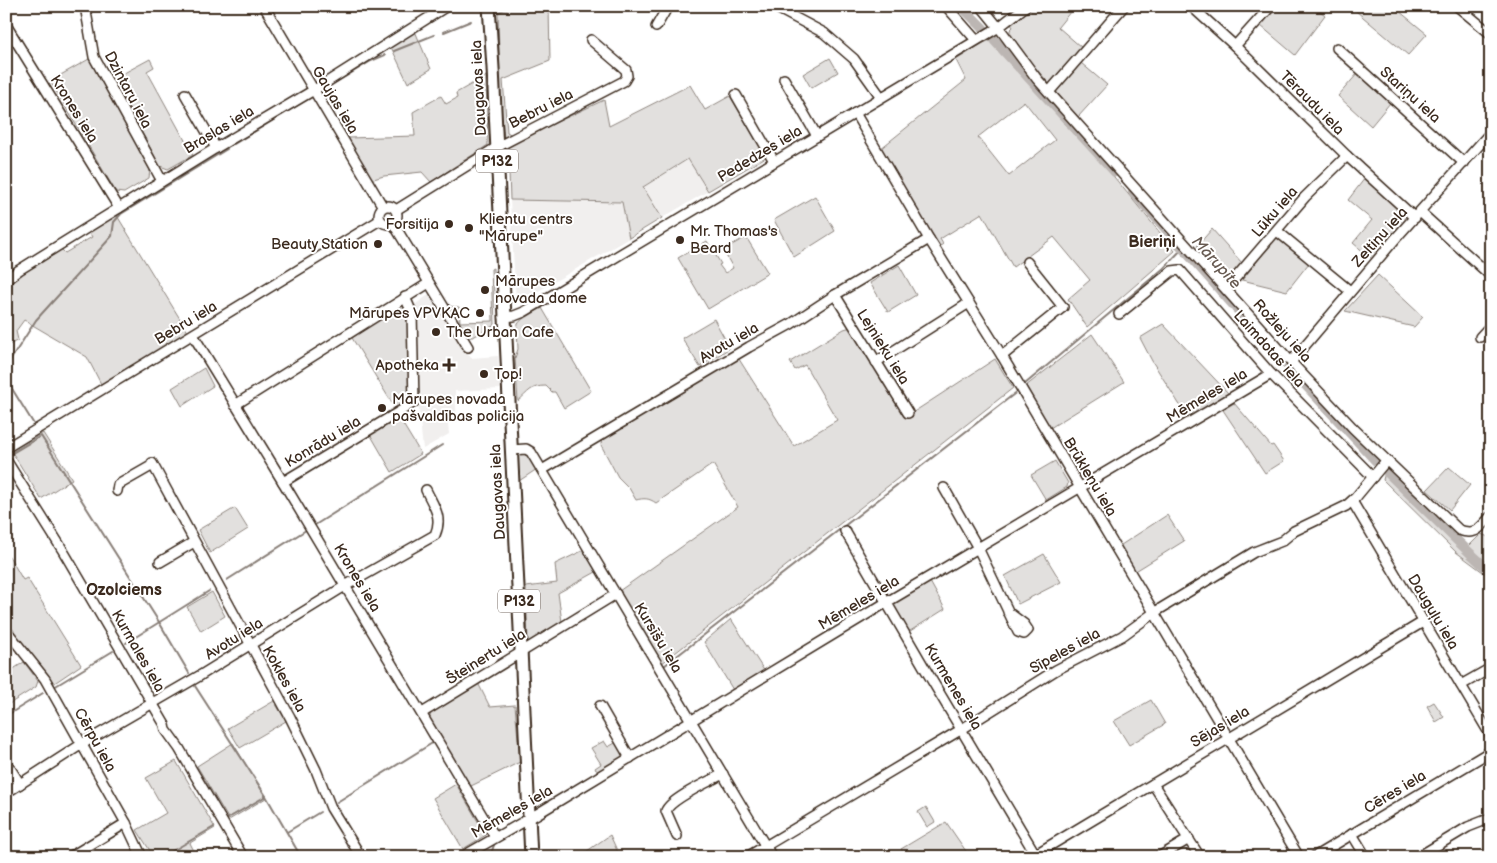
<svg xmlns="http://www.w3.org/2000/svg" width="1497" height="863" font-family="'Balsamiq Sans',sans-serif">
<style>
.built{fill:#f1efee}
.green{fill:#e2e0de;stroke:#8e857e;fill-rule:evenodd}
.lines{fill:none;stroke-linecap:round;stroke-linejoin:round}
.stream{stroke:#887e77;stroke-width:2}
.river{stroke:#bcb6b3;stroke-width:10}
.minor-casing{stroke:#3b2a1e;stroke-width:12}
.major-casing{stroke:#3b2a1e;stroke-width:15}
.minor{stroke:#fff;stroke-width:9}
.major{stroke:#fff;stroke-width:11}
.poi-dot{fill:#3b2a1e;stroke:#fff;stroke-width:2}
.labels{text-anchor:middle;dominant-baseline:central;stroke-width:4;stroke-linejoin:round;paint-order:stroke}
.shield{fill:#fff;stroke:#766a62;stroke-width:1}
.shield-label{font-size:14px;font-weight:bold;fill:#3b2a1e}
.street-label{font-size:15px;fill:#3b2a1e;stroke:#fff}
.poi-label{font-size:15px;fill:#3b2a1e;stroke:#fff;text-anchor:start}
.neighbourhood-label{font-size:16px;font-weight:bold;fill:#3b2a1e;stroke:#fff}
.water-label{font-size:16px;font-style:italic;fill:#685b52;stroke:#fff}
</style>
<rect width="100%" height="100%" fill="#fff"/>
<filter id="ink" filterUnits="userSpaceOnUse"><feTurbulence type="fractalNoise" baseFrequency=".02" numOctaves="2"/><feDisplacementMap in="SourceGraphic" scale="10" xChannelSelector="R" yChannelSelector="G"/><feConvolveMatrix kernelMatrix="1 2 1 2 8 2 1 2 1" color-interpolation-filters="sRGB"/></filter>
<g filter="url(#ink)">
<g class="built">
<path d="M689 159 708 191 662 218 643 187Z"/>
<path d="M510 200 622 202 629 238 535 293 516 301Z"/>
<path d="M430 294 471 358 498 356 500 389 455 391 457 422 448 423 449 434 423 449 417 393 413 306Z"/>
</g>
<g class="green">
<path d="M512 6H549L550 61 503 80 507 132 512 135 506 139 504 138 500 102 498 12Z"/>
<path d="M1029 6H1075L1058 27 1089 54 1081 63 1107 85 1078 117 1027 58 1010 35V30L1013 27 1010 23Z"/>
<path d="M1278 6H1314L1325 15 1295 55 1261 26Z"/>
<path d="M1350 6H1393L1427 34 1408 55Z"/>
<path d="M415 31 431 69 408 83 391 47Z"/>
<path d="M995 38 1001 44 1005 42 1021 64 1175 251 1087 327 1068 299 1090 280 1054 237 1013 267 982 213 940 239 943 244 938 248 931 237 933 235 880 149 966 80 956 60 983 43ZM1024 101 1055 140 1009 176 978 137Z"/>
<path d="M830 58 838 72 811 88 803 74Z"/>
<path d="M89 59 150 170 149 178 124 193 116 192 50 81Z"/>
<path d="M150 59 154 67 147 71 193 155 168 169 160 166 113 79Z"/>
<path d="M1358 73 1390 103 1371 126 1338 96Z"/>
<path d="M486 76 488 145 431 182 422 172 384 176 370 180 342 133 348 138 415 136 413 112 441 96 446 104 457 98 456 93Z"/>
<path d="M690 85 705 110 730 96 766 157 708 191 688 159 643 187 662 218 629 238 622 202 510 200 508 145 604 100 609 126Z"/>
<path d="M1365 178 1408 217 1372 259 1353 243 1372 220 1348 200Z"/>
<path d="M815 196 835 231 794 257 774 220Z"/>
<path d="M116 214 188 332 101 384 87 357 24 320 16 331 18 340 6 347V284L61 249 65 253 92 237 89 232Z"/>
<path d="M1212 229 1242 263 1228 280 1197 246Z"/>
<path d="M746 237 768 273 708 309 678 258 707 241 721 264 719 265 725 273 733 268 723 250Z"/>
<path d="M1276 238H1280L1309 263 1287 291 1242 280Z"/>
<path d="M899 265 916 295 888 312 870 283Z"/>
<path d="M493 268 495 325 473 337H467L447 306 459 307 460 322 493 321 491 269Z"/>
<path d="M1378 275 1423 317 1414 327 1345 311Z"/>
<path d="M402 304H408L410 396 407 401 395 408 352 338Z"/>
<path d="M542 308 591 391 564 408 555 392H552L546 386C530 386 529 392 518 401L515 358 518 349 517 326C521 317 533 313 542 308Z"/>
<path d="M714 319 730 348 700 367 682 338Z"/>
<path d="M1163 324 1229 394 1188 418 1152 361 1140 338Z"/>
<path d="M851 327 906 417 995 359 1013 388 661 664 619 591 738 507 713 464 656 503C649 498 644 498 636 500L629 488 618 477 601 445 602 437 737 356 794 446 837 420 805 365 795 370 790 362 844 329Z"/>
<path d="M1092 334 1124 382 1050 428 1026 386Z"/>
<path d="M204 368 213 386 182 406 172 388Z"/>
<path d="M1234 403 1271 446 1273 445 1284 461 1265 473 1223 410Z"/>
<path d="M398 416 421 454 392 472 370 434Z"/>
<path d="M43 433 72 479 41 499 12 452Z"/>
<path d="M520 452 529 454 537 469 519 481 517 454Z"/>
<path d="M1055 461 1068 483 1067 487 1046 500 1031 475Z"/>
<path d="M1449 467 1470 485 1450 510 1427 490Z"/>
<path d="M1386 468H1390L1469 546 1481 534 1491 538V578L1456 552 1383 480Z"/>
<path d="M235 508 248 529 210 553 198 530Z"/>
<path d="M1167 515 1184 541 1134 572 1120 551 1121 545Z"/>
<path d="M584 550 596 572 558 593 562 622 528 642 526 587 557 583 555 564Z"/>
<path d="M1044 554 1061 582 1018 604 1005 576Z"/>
<path d="M9 556 23 580 27 578 81 665 53 684 6 623V558Z"/>
<path d="M929 580 945 609 907 633 893 607V602Z"/>
<path d="M212 592 225 616 201 631 187 607Z"/>
<path d="M731 619 765 672 733 690 704 642Z"/>
<path d="M24 662 38 681 36 687 6 706V674Z"/>
<path d="M477 681 490 707 515 705 520 762 469 787 429 719 433 708Z"/>
<path d="M1151 700 1165 724 1129 745 1114 721Z"/>
<path d="M274 701 286 721 240 748 228 728Z"/>
<path d="M1434 702 1444 717 1436 722 1427 706Z"/>
<path d="M604 741 608 747 617 742 625 756 598 773 595 768 601 764 591 748Z"/>
<path d="M233 743 266 798 229 820 197 766Z"/>
<path d="M176 761 215 828 190 843 197 857H154L137 830 166 813 146 778Z"/>
<path d="M456 784 486 835 463 849 433 798Z"/>
<path d="M926 807 935 822 927 827 918 812Z"/>
<path d="M946 822 970 857H906L901 849Z"/>
<path d="M610 835 620 857H580V856Z"/>
</g>
<g class="lines">
<g class="stream">
<path d="M498 12 512 6"/>
<path d="M444 32 471 21"/>
<path d="M394 51 434 35"/>
<path d="M320 92 371 61 385 55"/>
<path d="M234 144 311 97"/>
<path d="M6 367 36 320 112 236 114 222 121 214 227 149"/>
<path d="M6 379 35 426"/>
<path d="M1025 384 1164 268 1182 249"/>
<path d="M9 455 41 436 159 622 189 673"/>
<path d="M315 525 442 445"/>
<path d="M227 580 306 530"/>
<path d="M126 643 209 591"/>
<path d="M664 666 1018 391"/>
<path d="M195 686 266 796 301 857"/>
<path d="M54 687 113 651"/>
<path d="M6 716 43 693"/>
<path d="M337 802 434 742"/>
<path d="M225 820 266 796"/>
<path d="M287 832 320 812"/>
<path d="M162 857 214 827"/>
<path d="M490 857 494 845"/>
</g>
<g class="river">
<path d="M961 6 983 28"/>
<path d="M994 40 1115 172"/>
<path d="M1133 192 1274 351 1376 461"/>
<path d="M1388 473 1471 554 1491 572"/>
</g>
<defs>
<g id="minor">
<path d="M85 6 94 57 162 181"/>
<path d="M264 6 383 207"/>
<path d="M773 6 824 33 854 59 881 97"/>
<path d="M946 6 976 40"/>
<path d="M981 6 1003 33 1037 79 1291 362 1353 428 1459 530C1476 536 1480 528 1491 516"/>
<path d="M1191 6 1235 46 1347 156 1415 218"/>
<path d="M1457 6 1491 34"/>
<path d="M6 25 119 208"/>
<path d="M656 27 668 6"/>
<path d="M1235 46 1271 6"/>
<path d="M1337 48 1464 163"/>
<path d="M784 79 817 136"/>
<path d="M1049 92 1124 6"/>
<path d="M185 94 216 148"/>
<path d="M736 95 774 161"/>
<path d="M855 113 929 239 1002 356 1299 857"/>
<circle cx="388" cy="215" r="9"/>
<path d="M396 210 497 147 624 81 627 76 626 70 591 40"/>
<path d="M1420 212 1491 276"/>
<path d="M393 223 468 347"/>
<path d="M1277 231 1350 291"/>
<path d="M6 280 19 270 216 148 319 87 447 6"/>
<path d="M1226 289 1305 197 1347 156"/>
<path d="M835 295 908 413"/>
<path d="M1119 314 1172 271 1180 270 1271 374 1373 477"/>
<path d="M504 317 514 316 524 312 999 27 1026 6"/>
<path d="M193 335 283 482 495 837"/>
<path d="M1480 337 1491 325"/>
<path d="M1002 356 1063 307 1027 262"/>
<path d="M876 362 969 303"/>
<path d="M1291 362 1396 238 1491 132"/>
<path d="M235 405 429 283"/>
<path d="M6 448 380 220"/>
<path d="M511 450 526 449 531 452 772 857"/>
<path d="M6 460 62 549 165 725 166 730 179 748 243 857"/>
<path d="M152 463 290 717 316 770 331 808 361 857"/>
<path d="M542 470 749 347 791 324 835 295 929 239"/>
<path d="M283 482 402 410 414 402 412 313 405 297"/>
<path d="M944 488 978 548 1018 632 1024 634 1028 630 1024 624 1008 612"/>
<path d="M117 491 118 485 153 465"/>
<path d="M1352 501 1491 736"/>
<path d="M845 531 924 667 1037 857"/>
<path d="M160 562 194 542"/>
<path d="M6 630 45 679 126 823 70 857"/>
<path d="M1461 685 1491 668"/>
<path d="M600 706 630 758"/>
<path d="M422 713 616 594"/>
<path d="M6 762 20 784"/>
<path d="M1153 784 1200 857"/>
<path d="M6 793 82 744 201 675 345 586 435 535C443 517 434 507 426 490"/>
<path d="M126 823 142 857"/>
<path d="M1352 834 1366 857"/>
<path d="M677 836 666 811C670 799 710 781 723 774"/>
<path d="M462 857 537 814 887 602 1271 374"/>
<path d="M747 857 962 729 1056 670 1122 636 1155 612 1254 552 1282 541 1294 531 1346 506 1356 497 1386 461"/>
<path d="M1031 857 1423 622"/>
<path d="M1159 857 1189 839"/>
<path d="M1314 857 1491 751"/>
<path d="M1418 857 1468 827 1491 818"/>
</g>
<path id="major" d="M489 6 493 68 531 857"/>
</defs>
<use href="#minor" class="minor-casing"/>
<use href="#major" class="major-casing"/>
<use href="#minor" class="minor"/>
<use href="#major" class="major"/>
</g>
</g>
<g class="poi-dot">
<circle cx="449" cy="224" r="5"/>
<circle cx="469" cy="228" r="5"/>
<circle cx="680" cy="240" r="5"/>
<circle cx="378" cy="244" r="5"/>
<circle cx="485" cy="290" r="5"/>
<circle cx="480" cy="313" r="5"/>
<circle cx="436" cy="332" r="5"/>
<path d="M446.5 357.5h5v5h5v5h-5v5h-5v-5h-5v-5h5z"/>
<circle cx="484" cy="374" r="5"/>
<circle cx="382" cy="408" r="5"/>
</g>
<g class="labels">
<g class="shield">
<rect x="476" y="149.5" width="42" height="23" rx="4"/>
<rect x="498" y="589.5" width="42" height="23" rx="4"/>
</g>
<g class="shield-label">
<text x="497" y="161">P132</text>
<text x="519" y="601">P132</text>
</g>
<g class="street-label">
<text transform="translate(479 88) rotate(-93)">Daugavas iela</text>
<text transform="translate(128 90) rotate(62)">Dzintaru iela</text>
<text transform="translate(1410 95) rotate(42)">Stariņu iela</text>
<text transform="translate(335 100) rotate(59)">Gaujas iela</text>
<text transform="translate(1312 103) rotate(45)">Tēraudu iela</text>
<text transform="translate(74 109) rotate(58)">Krones iela</text>
<text transform="translate(541 109) rotate(-27)">Bebru iela</text>
<text transform="translate(219 130) rotate(-31)">Braslas iela</text>
<text transform="translate(760 154) rotate(-31)">Pededzes iela</text>
<text transform="translate(1275 212) rotate(-49)">Lūku iela</text>
<text transform="translate(1380 237) rotate(-48)">Zeltiņu iela</text>
<text transform="translate(186 323) rotate(-31)">Bebru iela</text>
<text transform="translate(1282 331) rotate(48)">Rožleju iela</text>
<text transform="translate(729 343) rotate(-30)">Avotu iela</text>
<text transform="translate(883 347) rotate(58)">Lejnieku iela</text>
<text transform="translate(1269 349) rotate(48)">Laimdotas iela</text>
<text transform="translate(1207 396) rotate(-31)">Mēmeles iela</text>
<text transform="translate(323 442) rotate(-31)">Konrādu iela</text>
<text transform="translate(1090 477) rotate(59)">Brūkleņu iela</text>
<text transform="translate(498 492) rotate(-93)">Daugavas iela</text>
<text transform="translate(357 578) rotate(59)">Krones iela</text>
<text transform="translate(859 603) rotate(-31)">Mēmeles iela</text>
<text transform="translate(1433 612) rotate(59)">Dauguļu iela</text>
<text transform="translate(658 638) rotate(59)">Kursīšu iela</text>
<text transform="translate(234 639) rotate(-32)">Avotu iela</text>
<text transform="translate(138 651) rotate(60)">Kurmales iela</text>
<text transform="translate(1065 651) rotate(-29)">Sīpeles iela</text>
<text transform="translate(486 657) rotate(-32)">Šteinertu iela</text>
<text transform="translate(284 679) rotate(61)">Kokles iela</text>
<text transform="translate(953 687) rotate(59)">Kurmenes iela</text>
<text transform="translate(1220 727) rotate(-31)">Sējas iela</text>
<text transform="translate(95 740) rotate(61)">Cērpu iela</text>
<text transform="translate(1395 792) rotate(-31)">Cēres iela</text>
<text transform="translate(512 812) rotate(-30)">Mēmeles iela</text>
</g>
<g class="poi-label">
<text x="479" y="219">Klientu centrs<tspan x="479" dy="17">"Mārupe"</tspan></text>
<text x="439" y="224" text-anchor="end">Forsitija</text>
<text x="690" y="231">Mr. Thomas's<tspan x="690" dy="17">Beard</tspan></text>
<text x="368" y="244" text-anchor="end">Beauty Station</text>
<text x="495" y="281">Mārupes<tspan x="495" dy="17">novada dome</tspan></text>
<text x="470" y="313" text-anchor="end">Mārupes VPVKAC</text>
<text x="446" y="332">The Urban Cafe</text>
<text x="439" y="365" text-anchor="end">Apotheka</text>
<text x="494" y="374">Top!</text>
<text x="392" y="399">Mārupes novada<tspan x="392" dy="17">pašvaldības policija</tspan></text>
</g>
<g class="neighbourhood-label">
<text x="1152" y="242">Bieriņi</text>
<text x="124" y="590">Ozolciems</text>
</g>
<g class="water-label">
<text transform="translate(1216 263) rotate(48)">Mārupīte</text>
</g>
</g>
<rect width="1497" height="863" fill="none" stroke="#fff" stroke-width="25"/>
<rect x="12" y="12" width="1472" height="838" fill="none" stroke="#3b2a1e" stroke-width="2" filter="url(#ink)"/>
</svg>
